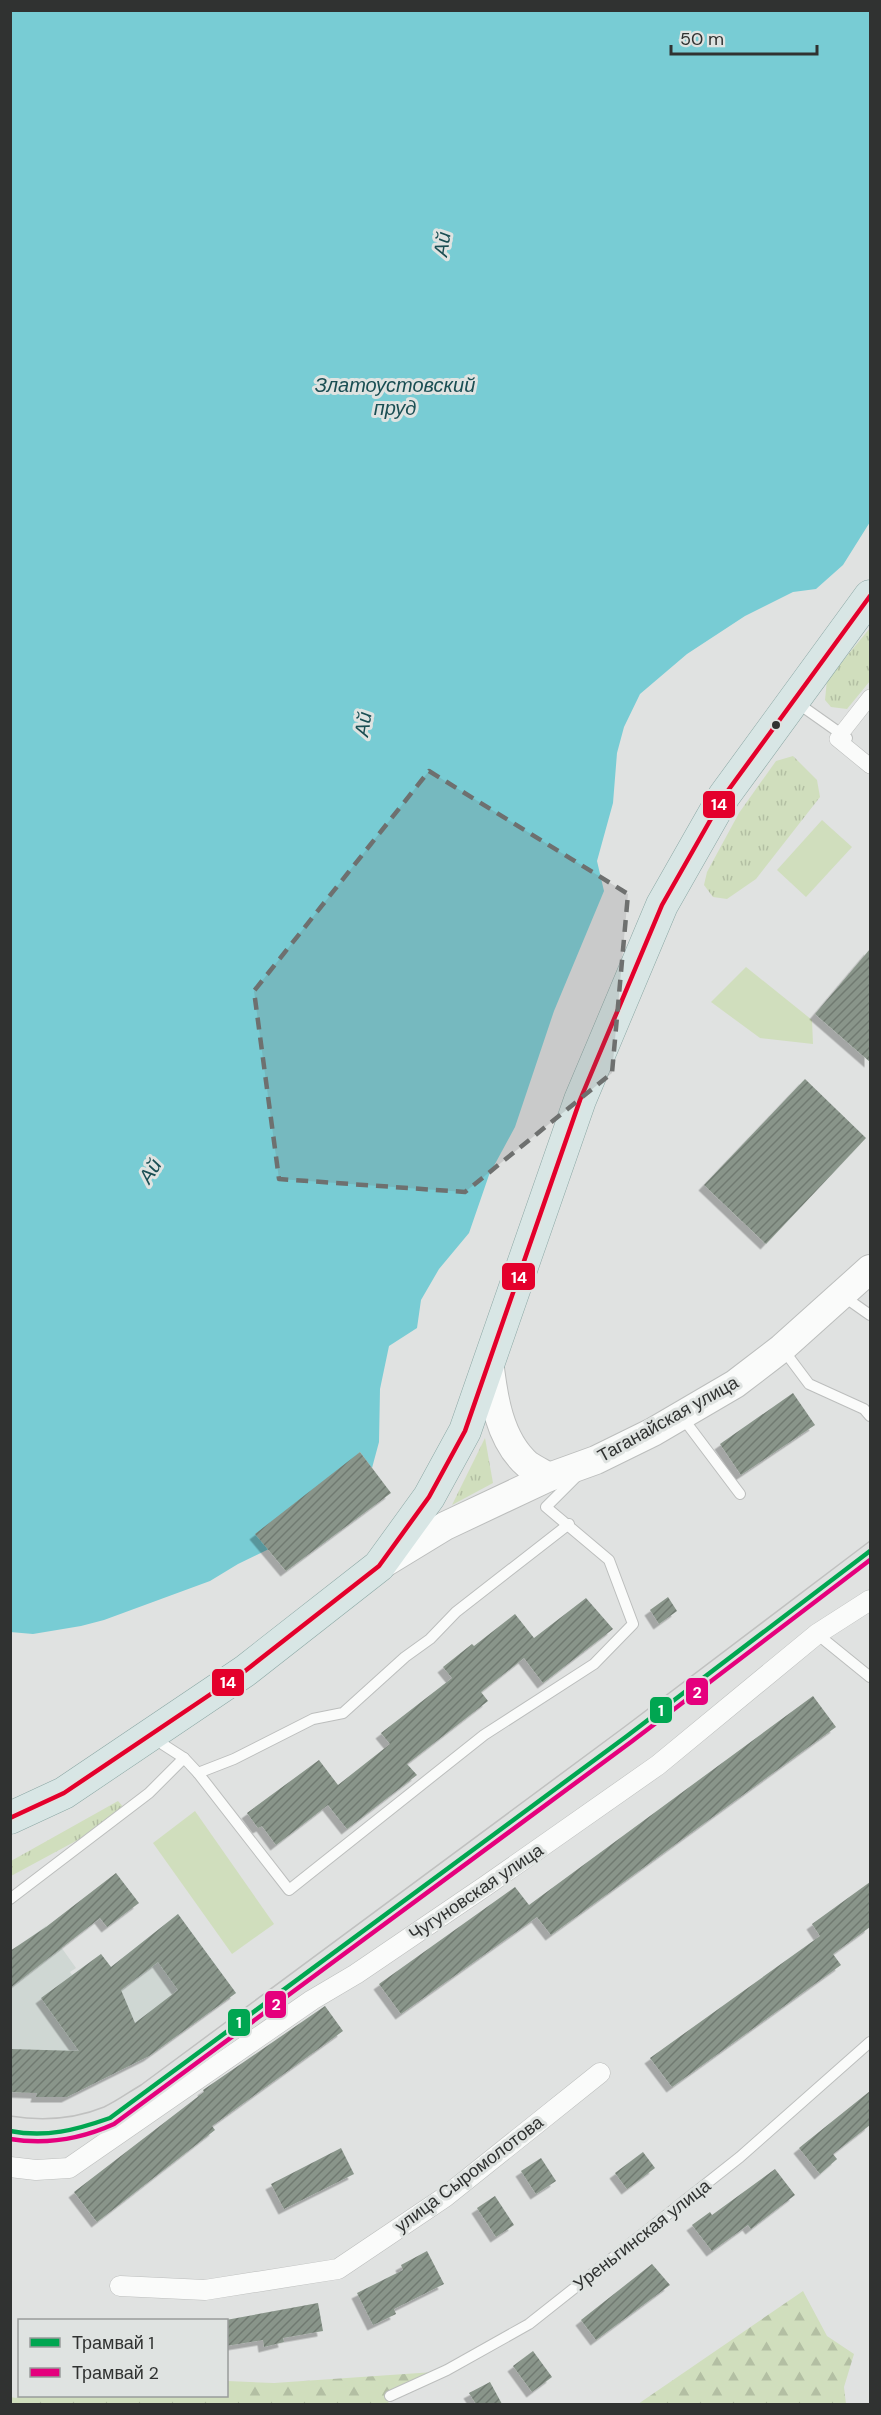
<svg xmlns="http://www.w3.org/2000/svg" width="881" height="2415" font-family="'DM Sans',sans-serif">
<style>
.built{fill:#cfd7d3}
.grass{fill:url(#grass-tufts)}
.forest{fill:url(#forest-firs)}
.pitch{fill:#d0debd}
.water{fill:#78ccd4}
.building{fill:url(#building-hatch);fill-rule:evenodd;filter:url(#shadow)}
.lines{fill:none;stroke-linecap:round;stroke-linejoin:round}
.service-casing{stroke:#bcbebd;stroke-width:12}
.pedestrian-casing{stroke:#bcbebd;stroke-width:16}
.minor-casing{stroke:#bcbebd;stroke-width:21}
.secondary-casing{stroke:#bcbebd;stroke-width:30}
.primary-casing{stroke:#8ba7a4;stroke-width:33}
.service{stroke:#fafbfa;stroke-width:10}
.pedestrian{stroke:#fafbfa;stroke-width:15}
.minor{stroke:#fafbfa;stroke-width:20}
.secondary{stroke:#fafbfa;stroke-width:28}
.primary{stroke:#d8e6e5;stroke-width:32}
.tram{stroke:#c0c1c0;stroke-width:1.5}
.bus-1-casing{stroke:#dfe3e1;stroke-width:9}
.bus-1{stroke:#e4002b;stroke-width:4.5}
.tram-1-casing{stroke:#dfe3e1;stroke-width:9}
.tram-2-casing{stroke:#dfe3e1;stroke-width:9}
.tram-1{stroke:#00a651;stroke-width:4.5}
.tram-2{stroke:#e5007d;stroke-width:4.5}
.marked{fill:#6e706f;fill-opacity:0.2;stroke:#6e706f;stroke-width:4.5;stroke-dasharray:12 8;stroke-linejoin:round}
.bus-dot{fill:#303231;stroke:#dfe3e1;stroke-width:2}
.labels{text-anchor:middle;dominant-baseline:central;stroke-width:6;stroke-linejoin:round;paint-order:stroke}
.street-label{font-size:18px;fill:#303231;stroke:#dfe3e1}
.water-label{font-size:20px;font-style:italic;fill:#1a4e53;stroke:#dfe3e1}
.line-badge{stroke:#dfe3e1;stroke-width:2}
.badge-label{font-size:16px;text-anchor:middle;font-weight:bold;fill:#fff}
</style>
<defs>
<pattern id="grass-tufts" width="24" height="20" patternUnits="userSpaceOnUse" patternTransform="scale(1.5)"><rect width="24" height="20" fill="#d0debd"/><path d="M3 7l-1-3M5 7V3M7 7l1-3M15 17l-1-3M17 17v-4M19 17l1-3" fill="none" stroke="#b3bfa3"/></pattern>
<pattern id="forest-firs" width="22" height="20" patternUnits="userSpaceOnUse" patternTransform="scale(1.5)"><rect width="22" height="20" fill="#d0debd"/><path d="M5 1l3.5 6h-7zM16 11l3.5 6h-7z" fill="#b3bfa3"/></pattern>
<pattern id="building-hatch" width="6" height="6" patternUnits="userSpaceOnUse" patternTransform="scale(1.5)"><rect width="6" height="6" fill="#89958a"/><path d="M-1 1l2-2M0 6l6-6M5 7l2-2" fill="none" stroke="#707a71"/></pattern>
<filter id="shadow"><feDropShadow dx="-5.5" dy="5.5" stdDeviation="0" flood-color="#0004"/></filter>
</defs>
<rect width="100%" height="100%" fill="#e0e2e1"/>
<path class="built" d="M178 1914 236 1993 149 2056 67 2097H37L36 2093 11 2092V1951L46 1926 76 1968 70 1972 72 1975 101 1954 111 1967Z"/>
<g class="grass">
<path d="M870 628V681L847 709 831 707 825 700 827 680Z"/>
<path d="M793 756 817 780 820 797 756 879 727 899 713 897 704 885 707 872 739 813 776 761Z"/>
<path d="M485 1438 493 1483 452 1505Z"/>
<path d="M118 1801 125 1809 87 1835 11 1876V1861Z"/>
</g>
<g class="forest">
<path d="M803 2291 827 2336 854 2354 844 2387 846 2404H638Z"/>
<path d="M434 2372 390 2396 388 2404H11L10 2397 16 2398 20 2396H226L227 2381 274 2383Z"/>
</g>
<g class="pitch">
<path d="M822 820 852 847 806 897 777 870Z"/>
<path d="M746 967 812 1020 813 1044 760 1038 711 1002Z"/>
<path d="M195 1811 274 1924 232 1954 153 1843Z"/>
</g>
<path class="water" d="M10 11H870V522L843 565 816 589 793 592 745 616 687 654 640 694 624 727 617 753 613 803 597 861 604 891 554 1011 515 1127 489 1175 469 1233 439 1269 421 1300 417 1328 389 1346 380 1389 379 1442 372 1468 360 1452 269 1549 238 1564 210 1581 104 1620 81 1626 33 1634 10 1632Z"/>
<g class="building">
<path d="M870 949V1062L815 1014Z"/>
<path d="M805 1079 866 1138 766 1244 704 1185Z"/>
<path d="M793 1393 815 1425 741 1475 720 1444Z"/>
<path d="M360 1452 391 1493 286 1571 255 1534Z"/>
<path d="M668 1597 677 1611 659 1624 650 1610Z"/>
<path d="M586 1598 613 1629 543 1683 524 1658 481 1692 488 1701 407 1764 417 1775 347 1829 328 1805 276 1845 262 1826 258 1828 247 1813 319 1760 338 1785 390 1744 381 1733 452 1678 443 1667 472 1644 474 1646 515 1614 534 1638Z"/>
<path d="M813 1696 836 1727 551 1935 537 1917 401 2014 379 1984 515 1887 529 1905Z"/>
<path d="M116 1873 139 1903 107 1927 100 1918 10 1988V1951L46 1927Z"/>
<path d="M870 1882V1927L833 1954 841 1965 672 2087 650 2058 820 1936 812 1924Z"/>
<path d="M178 1914 236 1993 149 2056 67 2097H36L37 2093 10 2092V2049L79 2051 41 1998 101 1954 111 1967ZM158 1962 178 1990 135 2023 121 1990Z"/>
<path d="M325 2006 343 2031 212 2126 215 2130 97 2222 74 2192 204 2092 203 2090Z"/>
<path d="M870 2091V2125L833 2154 837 2159 820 2174 799 2148Z"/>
<path d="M341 2148 354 2174 284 2209 271 2184Z"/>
<path d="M643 2152 655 2168 627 2189 615 2173Z"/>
<path d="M541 2158 556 2181 536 2194 521 2171Z"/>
<path d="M775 2169 795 2195 751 2229 748 2225 712 2251 692 2225 710 2212 712 2215Z"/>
<path d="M495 2196 514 2225 496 2237 477 2208Z"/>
<path d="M427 2251 444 2284 394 2309 396 2314 373 2325 357 2293 403 2270 401 2265Z"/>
<path d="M652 2264 670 2285 596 2340 581 2320Z"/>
<path d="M318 2303 323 2331 283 2338 284 2342 264 2347 263 2340 226 2346V2320Z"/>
<path d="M533 2351 552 2377 532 2392 513 2366Z"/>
<path d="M490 2382 502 2404H476L469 2393Z"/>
</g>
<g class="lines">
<defs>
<g id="service">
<path d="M796 702 847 738"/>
<path d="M843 1296 870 1315"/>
<path d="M782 1348 809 1384 864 1409 870 1416"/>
<path d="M682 1417 740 1494"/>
<path d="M817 1634 870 1677"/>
<path d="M153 1738 184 1758 198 1773 289 1890 484 1735 594 1664 633 1624 609 1560 546 1507 575 1478"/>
<path d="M198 1773 234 1759 313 1719 343 1713 405 1657 430 1639 456 1612 569 1524"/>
<path d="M10 1899 149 1793 184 1758"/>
<path d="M390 2396 447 2370 529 2324 740 2157 870 2042"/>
</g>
<path id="pedestrian" d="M870 697 837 739 870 766"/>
<g id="minor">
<path d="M10 2167 36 2170 69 2168 312 2000 356 1974 487 1885 658 1765 817 1634 870 1600"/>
<path d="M120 2286 205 2290 338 2269 445 2197 600 2073"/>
</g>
<g id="secondary">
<path d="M489 1360C493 1396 499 1440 528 1465 534 1469 542 1473 549 1477"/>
<path d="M381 1565 445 1526 549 1477 596 1460 653 1432 735 1384 782 1348 870 1269"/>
</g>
<path id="primary" d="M10 1818 64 1793 245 1671 379 1566 429 1497 465 1431 580 1100 662 905 724 796 870 596"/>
</defs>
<use href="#service" class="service-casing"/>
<use href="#pedestrian" class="pedestrian-casing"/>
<use href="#minor" class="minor-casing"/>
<use href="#secondary" class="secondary-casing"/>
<use href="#primary" class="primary-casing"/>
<use href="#service" class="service"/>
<use href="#pedestrian" class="pedestrian"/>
<use href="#minor" class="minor"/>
<use href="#secondary" class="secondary"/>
<use href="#primary" class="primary"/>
<path class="tram" d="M10 2116C42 2121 75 2119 104 2107 117 2101 129 2092 141 2085L623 1728 870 1541"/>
<defs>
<path id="bus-1" d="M10 1818 64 1793 245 1671 379 1566 429 1497 465 1431 580 1100 662 905 724 796 870 596"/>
</defs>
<use href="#bus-1" class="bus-1-casing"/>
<use href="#bus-1" class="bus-1"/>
<defs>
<path id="tram-1" d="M10 2131C46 2138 76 2130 110 2118L627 1736 870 1551"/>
<path id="tram-2" d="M10 2139C47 2145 81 2139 114 2124L631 1742 870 1560"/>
</defs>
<use href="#tram-1" class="tram-1-casing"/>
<use href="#tram-2" class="tram-2-casing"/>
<use href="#tram-1" class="tram-1"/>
<use href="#tram-2" class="tram-2"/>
</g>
<path class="marked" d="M429 771 628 894 612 1073 465 1192 279 1179 254 991Z"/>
<circle class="bus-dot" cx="776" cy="725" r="5"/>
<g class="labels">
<g class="street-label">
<text transform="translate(668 1419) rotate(-29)">Таганайская улица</text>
<text transform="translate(476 1892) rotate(-34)">Чугуновская улица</text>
<text transform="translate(469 2174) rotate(-37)">улица Сыромолотова</text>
<text transform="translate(642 2235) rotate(-38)">Уреньгинская улица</text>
</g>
<g class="water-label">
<text transform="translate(442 244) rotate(-81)">Ай</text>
<text x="395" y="385">Златоустовский<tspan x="395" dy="23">пруд</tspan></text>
<text transform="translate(363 724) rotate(-81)">Ай</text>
<text transform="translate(150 1171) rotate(-58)">Ай</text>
</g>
</g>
<g class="line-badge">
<rect x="702" y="790" width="34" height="29" rx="6" fill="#e4002b"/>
<rect x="501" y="1262" width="35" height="29" rx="6" fill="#e4002b"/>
<rect x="211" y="1668" width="34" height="29" rx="6" fill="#e4002b"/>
<rect x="685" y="1677" width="24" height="29" rx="6" fill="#e5007d"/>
<rect x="649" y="1696" width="24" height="28" rx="6" fill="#00a651"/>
<rect x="264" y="1990" width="23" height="29" rx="6" fill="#e5007d"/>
<rect x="227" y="2008" width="24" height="29" rx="6" fill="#00a651"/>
</g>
<g class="badge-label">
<text x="719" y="810">14</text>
<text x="519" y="1283">14</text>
<text x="228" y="1688">14</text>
<text x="697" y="1698">2</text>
<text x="661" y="1716">1</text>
<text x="276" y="2010">2</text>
<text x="239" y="2028">1</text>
</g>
<rect width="881" height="2415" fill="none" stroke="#303231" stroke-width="24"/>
<rect x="18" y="2319" width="210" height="78" fill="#dfe3e1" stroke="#999c9b" stroke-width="1.5"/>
<rect x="30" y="2338" width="30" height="9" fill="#00a651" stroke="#999c9b" stroke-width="1.5"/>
<text x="72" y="2349" font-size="18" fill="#303231">Трамвай 1</text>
<rect x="30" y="2368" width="30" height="9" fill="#e5007d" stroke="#999c9b" stroke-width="1.5"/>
<text x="72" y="2379" font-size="18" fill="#303231">Трамвай 2</text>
<path d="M671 45v9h146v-9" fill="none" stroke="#303231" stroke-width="3"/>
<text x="680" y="45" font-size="18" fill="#303231" stroke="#dfe3e1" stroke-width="4.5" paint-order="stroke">50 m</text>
</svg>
